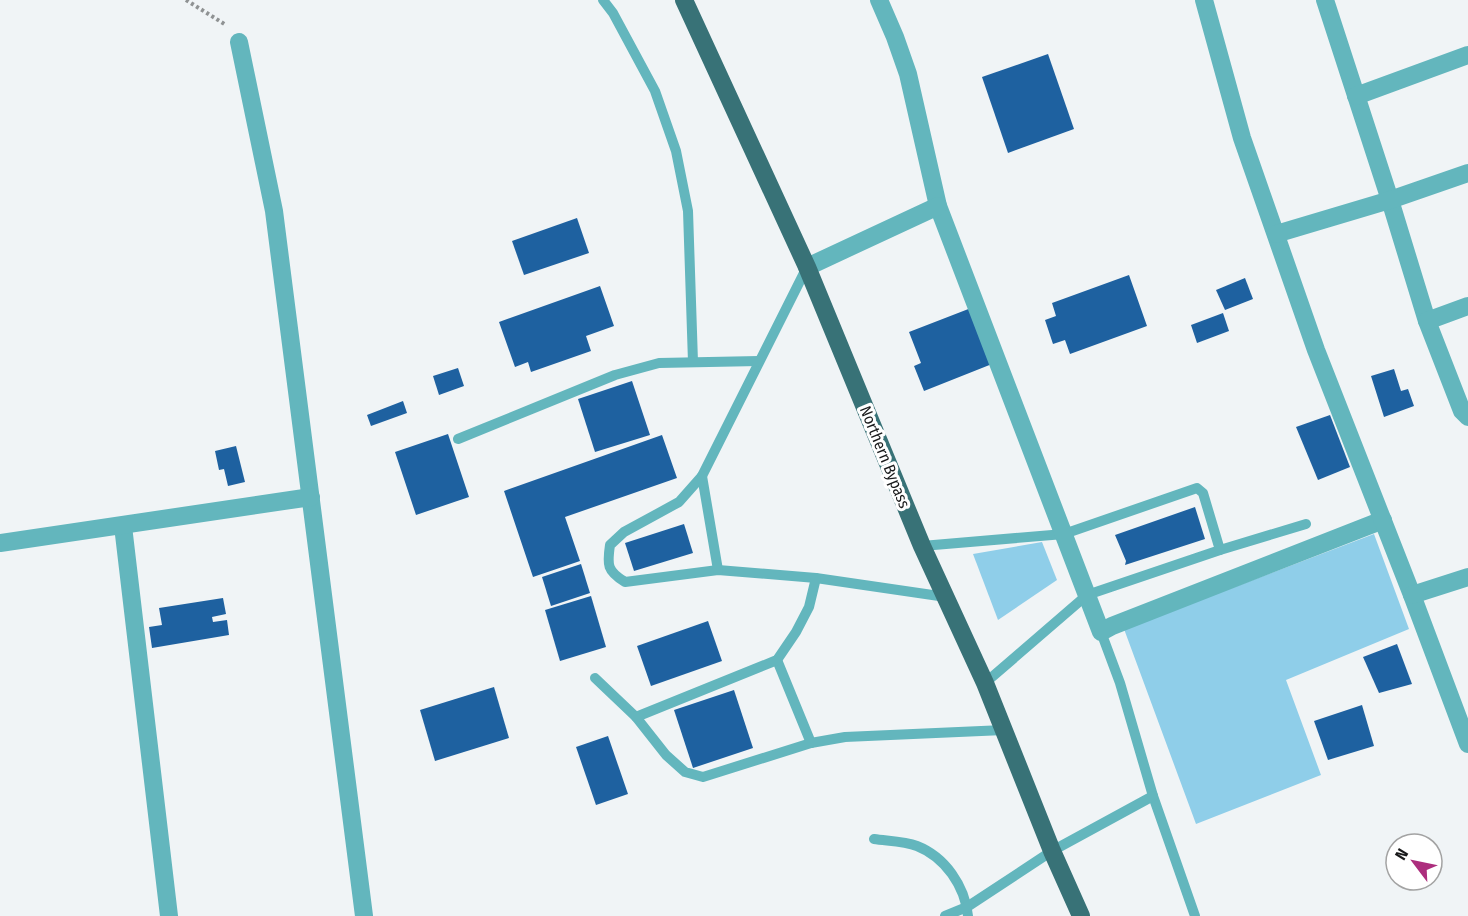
<svg xmlns="http://www.w3.org/2000/svg" width="1468" height="916" font-family="'Fira Sans Condensed',sans-serif">
<style>
.green{fill:#8fcee9}
.building{fill:#1e61a0}
.lines{fill:none;stroke-linecap:round;stroke-linejoin:round}
.path{stroke:#8f9293;stroke-width:4;stroke-dasharray:3 3;stroke-linecap:butt}
.lane{stroke:#63b6bd;stroke-width:10}
.street{stroke:#63b6bd;stroke-width:18}
.primary{stroke:#387277;stroke-width:18}
.labels{text-anchor:middle;dominant-baseline:central;stroke-width:6;stroke-linejoin:round;paint-order:stroke}
.street-label{font-size:16px;fill:#18191a;stroke:#fff}
</style>
<rect width="100%" height="100%" fill="#f0f4f6"/>
<g class="green">
<path d="M1374 534 1409 629 1286 680 1321 775 1196 824 1124 629Z"/>
<path d="M1042 542 1057 580 998 620 973 554Z"/>
</g>
<g class="building">
<path d="M1048 54 1074 129 1008 153 982 77Z"/>
<path d="M577 218 589 253 524 275 512 241Z"/>
<path d="M1129 275 1147 326 1070 354 1065 340 1053 344 1045 320 1056 316 1052 303Z"/>
<path d="M1245 278 1253 299 1225 310 1216 290Z"/>
<path d="M600 286 614 326 586 336 591 351 531 372 528 362 515 367 499 322Z"/>
<path d="M971 308 992 364 924 391 914 366 921 363 909 332Z"/>
<path d="M1223 313 1229 331 1197 343 1191 325Z"/>
<path d="M458 368 464 386 439 395 433 376Z"/>
<path d="M1394 369 1401 391 1408 389 1414 406 1384 417 1371 376Z"/>
<path d="M632 381 650 435 595 452 578 399Z"/>
<path d="M403 401 407 413 371 426 367 415Z"/>
<path d="M1330 415 1350 467 1318 480 1296 427Z"/>
<path d="M448 434 469 497 416 515 395 452Z"/>
<path d="M662 435 677 478 565 517 580 561 533 577 504 491Z"/>
<path d="M236 446 245 482 228 486 224 469 219 470 215 451Z"/>
<path d="M1195 507 1205 539 1125 565 1126 561 1115 535Z"/>
<path d="M684 524 693 553 634 571 625 543Z"/>
<path d="M581 564 590 593 551 606 542 577Z"/>
<path d="M591 596 606 647 560 661 545 610Z"/>
<path d="M223 598 226 614 212 617 213 622 227 620 229 635 152 648 149 627 162 625 159 608Z"/>
<path d="M708 621 722 661 651 686 637 646Z"/>
<path d="M1397 644 1412 684 1379 693 1363 657Z"/>
<path d="M494 687 509 738 435 761 420 710Z"/>
<path d="M734 690 753 748 693 768 674 710Z"/>
<path d="M1362 705 1374 746 1328 760 1314 721Z"/>
<path d="M608 736 628 794 596 805 576 747Z"/>
</g>
<g class="lines">
<path class="path" d="M186 0 226 25"/>
<g class="lane">
<path d="M603 0 613 13 655 91 676 151 688 211 693 362"/>
<path d="M807 267 702 476 679 502 624 532 610 545C607 565 607 571 625 582L718 570 816 578 946 597"/>
<path d="M458 439 615 375 659 363 759 361"/>
<path d="M702 476 718 570"/>
<path d="M922 546 1064 534 1197 488 1203 493 1220 550 1087 595 985 683"/>
<path d="M1220 550 1306 524"/>
<path d="M1101 632 1120 683 1153 796 1195 916"/>
<path d="M777 660 811 743"/>
<path d="M595 678 636 717 666 755 685 772 703 777 811 743 845 737 1004 730"/>
<path d="M636 717 777 660 796 632 809 607 816 578"/>
<path d="M874 839C887 841 904 841 917 846 945 857 965 886 968 916"/>
<path d="M945 916 967 907 1052 851 1153 796"/>
</g>
<g class="street">
<path d="M879 0 895 37 908 74 938 206 1101 632 1112 626 1383 520"/>
<path d="M1204 0 1242 138 1316 350 1412 595 1468 744"/>
<path d="M1325 0 1390 200 1427 321 1462 411 1468 417"/>
<path d="M239 42 274 211 364 916"/>
<path d="M1356 96 1468 55"/>
<path d="M1276 234 1390 200 1468 173"/>
<path d="M807 267 938 206"/>
<path d="M1427 321 1468 306"/>
<path d="M123 526 169 916"/>
<path d="M0 543 311 497"/>
<path d="M1412 595 1468 577"/>
</g>
<path class="primary" d="M684 0 807 267 922 546 985 683 1052 851 1081 916"/>
</g>
<g class="labels">
<g class="street-label">
<text transform="translate(885 457) rotate(68)">Northern Bypass</text>
</g>
</g>
<g transform="translate(1414 862) rotate(302)"><circle r="28" fill="#ffffff" stroke="#a3a3a3" stroke-width="1.5"/>
<path d="M0-4.5L10 22L0 15L-10 22Z" fill="#ac2e7d"/>
<text y="-9" font-size="16" font-weight="bold" text-anchor="middle" fill="#18191a">N</text>
</g>
</svg>
